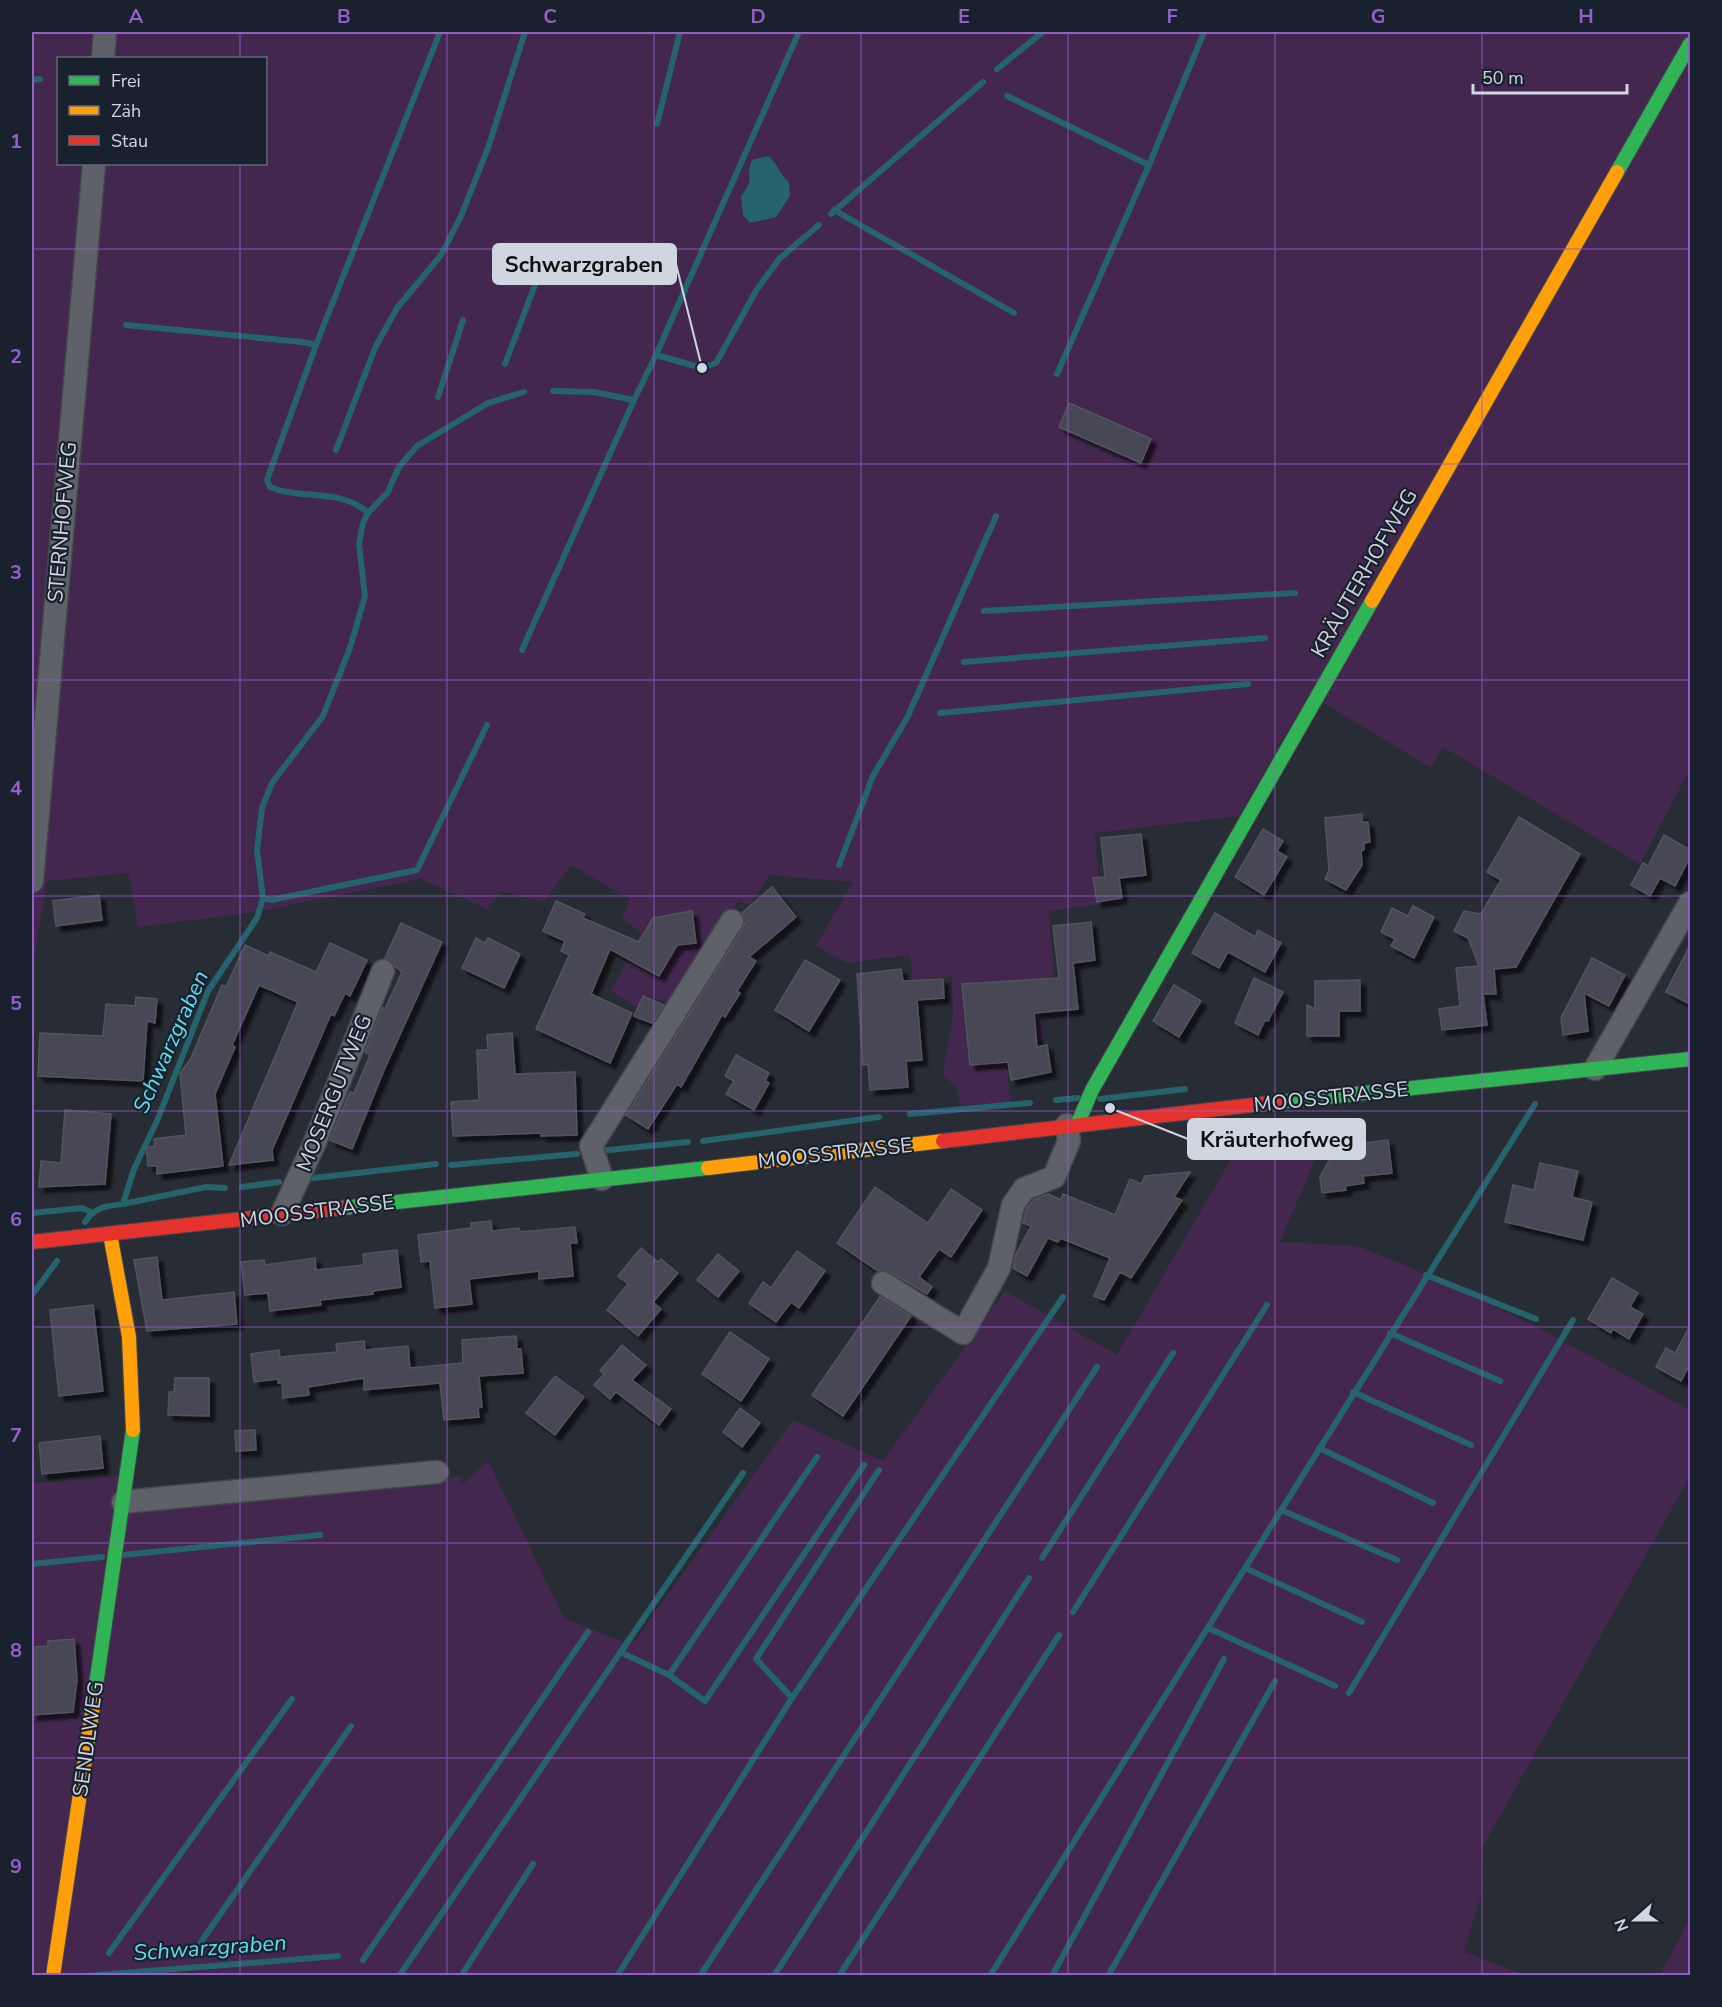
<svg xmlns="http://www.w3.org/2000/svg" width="1722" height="2007" font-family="'Nunito Sans',sans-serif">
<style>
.green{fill:#43274e;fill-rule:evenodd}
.water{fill:#25646c}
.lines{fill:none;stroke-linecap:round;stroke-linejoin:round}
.stream{stroke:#25646c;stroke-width:6}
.building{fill:#464655;stroke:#53555d;stroke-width:1.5;filter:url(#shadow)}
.street-casing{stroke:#44474e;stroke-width:25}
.fast-casing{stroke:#44474e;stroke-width:16}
.slow-casing{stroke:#44474e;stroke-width:16}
.jam-casing{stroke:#44474e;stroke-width:16}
.street{stroke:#5e6268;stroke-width:22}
.fast{stroke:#30b455;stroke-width:14}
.slow{stroke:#ff9f0a;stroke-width:14}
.jam{stroke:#e5322d;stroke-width:14}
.grid{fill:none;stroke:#945fc9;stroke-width:1.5;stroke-opacity:0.55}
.labels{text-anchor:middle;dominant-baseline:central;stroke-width:4.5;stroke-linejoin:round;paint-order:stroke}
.street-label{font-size:21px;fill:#d0d6e0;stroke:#19212f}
.water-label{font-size:22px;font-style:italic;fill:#5cdfee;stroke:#19212f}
.leader{fill:none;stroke:#d0d6e0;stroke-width:2}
.callout-dot{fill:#d0d6e0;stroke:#19212f;stroke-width:2}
.callout{fill:#d0d6e0;stroke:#d0d6e0;stroke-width:2}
.callout-label{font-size:22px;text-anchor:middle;font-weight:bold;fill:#111}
.neatline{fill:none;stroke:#945fc9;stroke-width:2}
.grid-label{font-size:20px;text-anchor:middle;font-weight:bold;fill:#945fc9}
</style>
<defs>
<filter id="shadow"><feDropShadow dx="5.5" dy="5.5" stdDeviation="1.5" flood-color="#0009"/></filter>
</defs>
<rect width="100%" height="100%" fill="#282c34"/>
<g class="green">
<path d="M32 32H1690V769L1640 864 1443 747 1431 768 1309 694 1239 816 1095 833 1101 904 1049 911 1054 976 1037 980 1044 1039 1004 1045 1011 1103 960 1105 957 1087 943 1076 953 1013 952 976 912 980 910 955 846 963 816 946 853 882 769 875 750 905 739 901 670 1003 645 996 639 1009 611 991 641 933 622 918 630 899 571 865 544 902 501 891 487 909 421 879 249 913 138 927 129 873 47 881 32 971ZM58 58H266V164H58Z"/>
<path d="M1325 1137 1280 1242 1358 1246 1439 1279 1546 1332 1690 1410V1476L1481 1850 1482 1892 1464 1952 1525 1975 199 1976 192 1971 162 1976H32V1483L123 1476 134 1510 429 1486 436 1477H463L459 1484H463L488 1461 564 1618 628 1644 631 1640 634 1642 793 1420 883 1461 1005 1291 1117 1355 1241 1142Z"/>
<path d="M1690 1918V1975H1660Z"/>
</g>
<path class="water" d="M768 156C777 162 779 174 789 182L790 196 776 217 750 223 743 215 741 196C756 179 745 175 752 160Z"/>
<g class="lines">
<g class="stream">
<path d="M997 69 1043 32"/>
<path d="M32 80 40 79"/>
<path d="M1007 96 1149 165"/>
<path d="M657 124 680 32"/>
<path d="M834 210 1014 313"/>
<path d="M831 214 983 82"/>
<path d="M126 325 302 342 316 345"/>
<path d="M656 355 799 32"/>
<path d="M505 364 543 264"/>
<path d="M1057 374 1149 165 1204 32"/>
<path d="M553 391 594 392 634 400 656 355 702 368 716 363 756 291 779 259 819 225"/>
<path d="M438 397 463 320"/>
<path d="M336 450 375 348 397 308 441 255 461 216 488 148 525 32"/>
<path d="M368 513C342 488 300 500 270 487L267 480 316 345 440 32"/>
<path d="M984 611 1295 593"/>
<path d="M522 650 634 400"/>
<path d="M964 662 1265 638"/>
<path d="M940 713 1248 684"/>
<path d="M839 865 873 776 908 716 996 516"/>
<path d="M263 898 271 900 417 870 487 725"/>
<path d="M1100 1099 1185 1089"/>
<path d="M1056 1100 1078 1098"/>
<path d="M910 1114 1030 1103"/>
<path d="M703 1141 879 1117"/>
<path d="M599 1151 688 1142"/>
<path d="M451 1165 577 1154"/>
<path d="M305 1179 436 1164"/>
<path d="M242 1187 279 1182"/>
<path d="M123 1204 206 1187 225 1188"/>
<path d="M32 1213 82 1208 91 1212"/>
<path d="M85 1222C95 1207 106 1206 123 1204L134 1169 157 1121 208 991 257 918 263 898 257 850 262 808 272 783 323 716 350 648 365 596 359 544 363 523 368 513 388 492 399 467 417 446 488 403 524 392"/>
<path d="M1426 1275 1536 1319"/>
<path d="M32 1295 57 1261"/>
<path d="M1390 1333 1500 1381"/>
<path d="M1353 1392 1471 1445"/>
<path d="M1319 1448 1433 1503"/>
<path d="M1281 1510 1397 1560"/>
<path d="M123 1555 320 1535"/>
<path d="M1042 1558 1173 1353"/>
<path d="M32 1564 102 1557"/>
<path d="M1245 1568 1362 1622"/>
<path d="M1073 1612 1267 1305"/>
<path d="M1208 1628 1335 1686"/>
<path d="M620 1652 669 1675 817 1457"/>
<path d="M669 1675 705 1701 864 1465"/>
<path d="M1349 1693 1573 1320"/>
<path d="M792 1698 756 1659 879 1470"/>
<path d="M201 1942 351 1726"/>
<path d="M109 1953 292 1699"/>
<path d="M363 1960 588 1632"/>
<path d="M86 1976 338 1956"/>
<path d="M399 1976 743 1473"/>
<path d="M461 1976 533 1864"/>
<path d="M617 1976 792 1698 1063 1297"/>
<path d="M700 1976 1097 1367"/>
<path d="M774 1976 1029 1578"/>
<path d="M839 1976 1059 1635"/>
<path d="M990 1976 1535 1104"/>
<path d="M1052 1976 1224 1659"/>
<path d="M1108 1976 1275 1681"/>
</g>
</g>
<g class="building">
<path d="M1069 403 1151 439 1141 463 1059 427Z"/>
<path d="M1362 814V822H1368L1370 842 1364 843V850L1361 851 1362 865 1346 890 1325 879 1329 870 1325 818Z"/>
<path d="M1519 817 1580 854 1516 967 1494 969 1496 994H1483L1487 1025 1442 1030 1439 1009 1460 1006 1456 968 1479 966 1468 938 1454 931 1464 911 1481 914 1501 880 1487 872Z"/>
<path d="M1263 829 1283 841 1277 851 1287 857 1264 895 1235 877Z"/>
<path d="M1141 834 1146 875 1119 878 1122 898 1097 902 1093 878 1105 877 1101 838Z"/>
<path d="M1664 835 1690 850V857L1675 886 1660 878 1650 896 1631 885 1643 863 1648 866Z"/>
<path d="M772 887 796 917 749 957 756 961 737 991 740 993 725 1017 722 1015 681 1087 677 1084 648 1129 626 1115 743 928 746 920 742 913Z"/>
<path d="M99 895 102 920 56 926 53 901Z"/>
<path d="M556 901 585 914 583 918 639 942 653 918 692 911 696 943 677 945 659 976 610 949 591 994 632 1013 610 1063 536 1029 569 955 561 951 565 941 543 931Z"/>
<path d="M1413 906 1434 917 1414 958 1391 946 1395 939 1381 932 1392 908 1408 916Z"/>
<path d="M1215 913 1255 937 1258 930 1281 943 1265 972 1228 952 1219 968 1192 953Z"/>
<path d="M1091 922 1095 960 1073 963 1078 1009 1034 1013 1037 1047 1047 1045 1051 1072 1011 1080 1008 1062 970 1065 962 984 1059 978 1053 926Z"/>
<path d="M401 923 442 942 384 1070 352 1149 330 1140 350 1092 354 1093 370 1055 365 1052 383 1007 385 1009 402 972 385 958Z"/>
<path d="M476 938 485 943 488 938 520 954 504 988 462 968Z"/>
<path d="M330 943 367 960 350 996 345 993 334 1016 331 1014 272 1150 273 1160 229 1165 298 1002 259 985 232 1045 235 1047 215 1094 223 1166 157 1174V1166H148L146 1147 155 1146 154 1139 186 1135 180 1073 190 1060 222 985 226 987 245 945 269 956 270 952 316 972Z"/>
<path d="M1690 945V1004L1666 992Z"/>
<path d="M1592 958 1625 975 1609 1006 1584 993 1588 1031 1563 1035 1561 1018Z"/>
<path d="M805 960 840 980 809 1031 775 1010Z"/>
<path d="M901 969 903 981 943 979 944 998 917 1000 922 1060 906 1061 908 1087 870 1090 868 1064 863 1065 857 974Z"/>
<path d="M1254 978 1283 992 1268 1021 1265 1020 1258 1035 1235 1023Z"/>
<path d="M1360 980V1011H1339V1036H1307V1005L1315 1009V981Z"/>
<path d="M1174 985 1201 1001 1179 1037 1153 1021Z"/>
<path d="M643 996 664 1005 652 1023 634 1016Z"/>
<path d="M136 997 157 999 155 1023 147 1021 143 1081 38 1076 40 1033 103 1036 106 1004 135 1006Z"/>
<path d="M512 1033 515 1074 575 1072 577 1135 541 1136V1133L453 1136 451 1102 479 1100 477 1050H488L487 1035Z"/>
<path d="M736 1055 769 1073 765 1081 769 1083 754 1110 726 1094 734 1081 725 1076Z"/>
<path d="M65 1110 111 1114 105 1184 39 1187 41 1161 61 1163Z"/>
<path d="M1388 1140 1392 1173 1363 1176 1364 1183 1345 1186 1346 1190 1322 1193 1320 1177 1331 1157 1358 1153 1356 1144Z"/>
<path d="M1540 1163 1578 1171 1572 1197 1592 1202 1583 1240 1505 1222 1513 1185 1534 1190Z"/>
<path d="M1190 1172 1174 1197 1182 1200 1131 1278 1120 1272 1104 1300 1094 1296 1110 1258 1060 1238 1058 1242 1048 1238 1027 1276 1013 1268 1016 1254 1031 1226 1023 1223 1026 1210 1033 1200 1048 1194 1061 1200 1063 1194 1115 1215 1130 1179 1141 1184 1145 1176Z"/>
<path d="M875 1187 928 1223 951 1189 982 1210 951 1257 939 1249 919 1277 932 1287 927 1294 890 1272 878 1271 837 1243Z"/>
<path d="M491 1221 492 1231 519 1228 520 1232 575 1227 577 1243H570L573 1276 539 1279V1271L469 1279 472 1304 435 1308 430 1261 421 1262 418 1235 471 1228V1223Z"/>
<path d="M641 1248 658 1262 661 1259 678 1273 653 1302 661 1309 638 1336 607 1310 628 1284 618 1276Z"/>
<path d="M397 1250 401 1287 373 1291V1294L320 1300 321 1305 270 1311 268 1293 245 1295 241 1262 264 1260 265 1265 315 1258 316 1270 364 1265 363 1254Z"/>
<path d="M797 1251 825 1271 799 1308 791 1302 776 1322 749 1303 763 1282 771 1288Z"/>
<path d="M718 1254 739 1271 718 1297 697 1280Z"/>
<path d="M157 1257 162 1300 234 1292 237 1324 147 1331 134 1260Z"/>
<path d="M1612 1278 1638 1293 1630 1307 1643 1314 1629 1339 1613 1329 1611 1333 1588 1319Z"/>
<path d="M880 1297 911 1316 843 1416 812 1395Z"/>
<path d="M93 1305 103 1391 59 1396 50 1310Z"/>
<path d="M1690 1326V1364L1681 1381 1656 1367 1666 1348 1675 1353Z"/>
<path d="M730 1332 769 1359 741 1401 702 1374Z"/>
<path d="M516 1336 517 1349H521L523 1373 479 1376 482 1407 478 1408 479 1417 444 1420 440 1383 364 1390V1378L308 1387 309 1395 283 1398 282 1383H278V1379L254 1382 251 1354 279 1350 280 1357 337 1352 336 1344 364 1341 365 1350 408 1346 410 1368 463 1363 462 1340Z"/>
<path d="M622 1345 646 1365 632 1380 671 1409 659 1425 616 1392 610 1399 594 1385 604 1374 600 1371Z"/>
<path d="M555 1376 584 1397 555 1435 526 1413Z"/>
<path d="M175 1378H209V1416L168 1415 169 1392H174Z"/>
<path d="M740 1408 760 1423 742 1447 723 1432Z"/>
<path d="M255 1430 256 1450 236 1451 235 1431Z"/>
<path d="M100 1436 103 1468 42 1474 39 1443Z"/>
<path d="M74 1639 77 1680 73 1712 32 1715V1647L48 1646V1641Z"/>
</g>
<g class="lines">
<defs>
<g id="street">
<path d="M103 58 105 32"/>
<path d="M32 881 94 164"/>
<path d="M1595 1069 1690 903"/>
<path d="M602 1179 591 1146 732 921"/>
<path d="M282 1214 315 1142 383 971"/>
<path d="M883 1283 963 1333 999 1268 1013 1205 1024 1189 1054 1177 1069 1141 1067 1125"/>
<path d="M123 1502 437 1472"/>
</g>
<g id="fast">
<path d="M1617 172 1690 44"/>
<path d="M1279 1102 1690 1059"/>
<path d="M1078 1123 1092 1090 1372 601"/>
<path d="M342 1208 708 1168"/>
<path d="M94 1699 133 1430"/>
</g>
<g id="slow">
<path d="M1372 601 1617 172"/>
<path d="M708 1168 943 1141"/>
<path d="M110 1234 129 1337 133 1430"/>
<path d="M53 1976 94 1699"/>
</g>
<g id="jam">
<path d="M943 1141 1279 1102"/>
<path d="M32 1242 342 1208"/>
</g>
</defs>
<use href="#street" class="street-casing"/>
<use href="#fast" class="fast-casing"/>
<use href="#slow" class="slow-casing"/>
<use href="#jam" class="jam-casing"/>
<use href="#street" class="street"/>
<use href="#fast" class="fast"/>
<use href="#slow" class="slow"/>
<use href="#jam" class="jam"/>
</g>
<path class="grid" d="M240 32V58M447 32V1976M654 32V1976M861 32V1976M1068 32V1976M1275 32V1976M1482 32V1976M240 164V1976M32 249H1690M32 464H1690M32 680H1690M32 896H1690M32 1111H1690M32 1327H1690M32 1543H1690M32 1758H1690"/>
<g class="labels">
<g class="street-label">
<text transform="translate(62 522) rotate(-85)">STERNHOFWEG</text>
<text transform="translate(1364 573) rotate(-60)">KRÄUTERHOFWEG</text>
<text transform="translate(334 1093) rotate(-68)">MOSERGUTWEG</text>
<text transform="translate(1331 1097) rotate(-6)">MOOSSTRASSE</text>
<text transform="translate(835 1153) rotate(-6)">MOOSSTRASSE</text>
<text transform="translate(317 1211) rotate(-7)">MOOSSTRASSE</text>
<text transform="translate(88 1739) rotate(-82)">SENDLWEG</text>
</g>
<g class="water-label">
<text transform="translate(171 1042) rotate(-66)">Schwarzgraben</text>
<text transform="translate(210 1948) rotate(-4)">Schwarzgraben</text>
</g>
</g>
<path class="leader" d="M702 368L676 264M1110 1108L1188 1139"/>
<g class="callout-dot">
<circle cx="702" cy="368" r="6"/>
<circle cx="1110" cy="1108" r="6"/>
</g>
<g class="callout">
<rect x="493" y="244" width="183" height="40" rx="6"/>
<rect x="1188" y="1119" width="177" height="40" rx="6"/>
</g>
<g class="callout-label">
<text x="584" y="272">Schwarzgraben</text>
<text x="1277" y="1147">Kräuterhofweg</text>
</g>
<rect width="1722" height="2007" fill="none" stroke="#19212f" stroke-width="66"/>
<rect x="57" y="57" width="210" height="108" fill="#19212f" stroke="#626976" stroke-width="1.5"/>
<rect x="69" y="76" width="30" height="9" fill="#30b455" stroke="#626976" stroke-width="1.5"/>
<text x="111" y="87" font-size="18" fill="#d0d6e0">Frei</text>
<rect x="69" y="106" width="30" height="9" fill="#ff9f0a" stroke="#626976" stroke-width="1.5"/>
<text x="111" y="117" font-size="18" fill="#d0d6e0">Zäh</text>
<rect x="69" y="136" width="30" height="9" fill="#e5322d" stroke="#626976" stroke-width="1.5"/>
<text x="111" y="147" font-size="18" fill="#d0d6e0">Stau</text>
<g transform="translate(1635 1920) rotate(249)" stroke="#19212f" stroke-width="4.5" paint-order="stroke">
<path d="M0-4.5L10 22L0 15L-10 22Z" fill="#d0d6e0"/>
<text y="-9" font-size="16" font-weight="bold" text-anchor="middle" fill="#d0d6e0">N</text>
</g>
<path d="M1473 84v9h154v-9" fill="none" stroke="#d0d6e0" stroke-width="3"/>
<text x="1482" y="84" font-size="18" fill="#d0d6e0" stroke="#19212f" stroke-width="4.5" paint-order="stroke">50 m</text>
<rect x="33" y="33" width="1656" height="1941" class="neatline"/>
<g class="grid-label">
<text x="136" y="23">A</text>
<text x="344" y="23">B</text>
<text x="550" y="23">C</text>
<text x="758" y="23">D</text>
<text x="964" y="23">E</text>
<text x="1172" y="23">F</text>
<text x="1378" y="23">G</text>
<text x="1586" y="23">H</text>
<text x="16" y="148">1</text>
<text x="16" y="363">2</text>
<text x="16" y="579">3</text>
<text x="16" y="795">4</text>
<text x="16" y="1010">5</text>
<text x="16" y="1226">6</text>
<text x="16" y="1442">7</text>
<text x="16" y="1657">8</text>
<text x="16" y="1873">9</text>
</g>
</svg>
